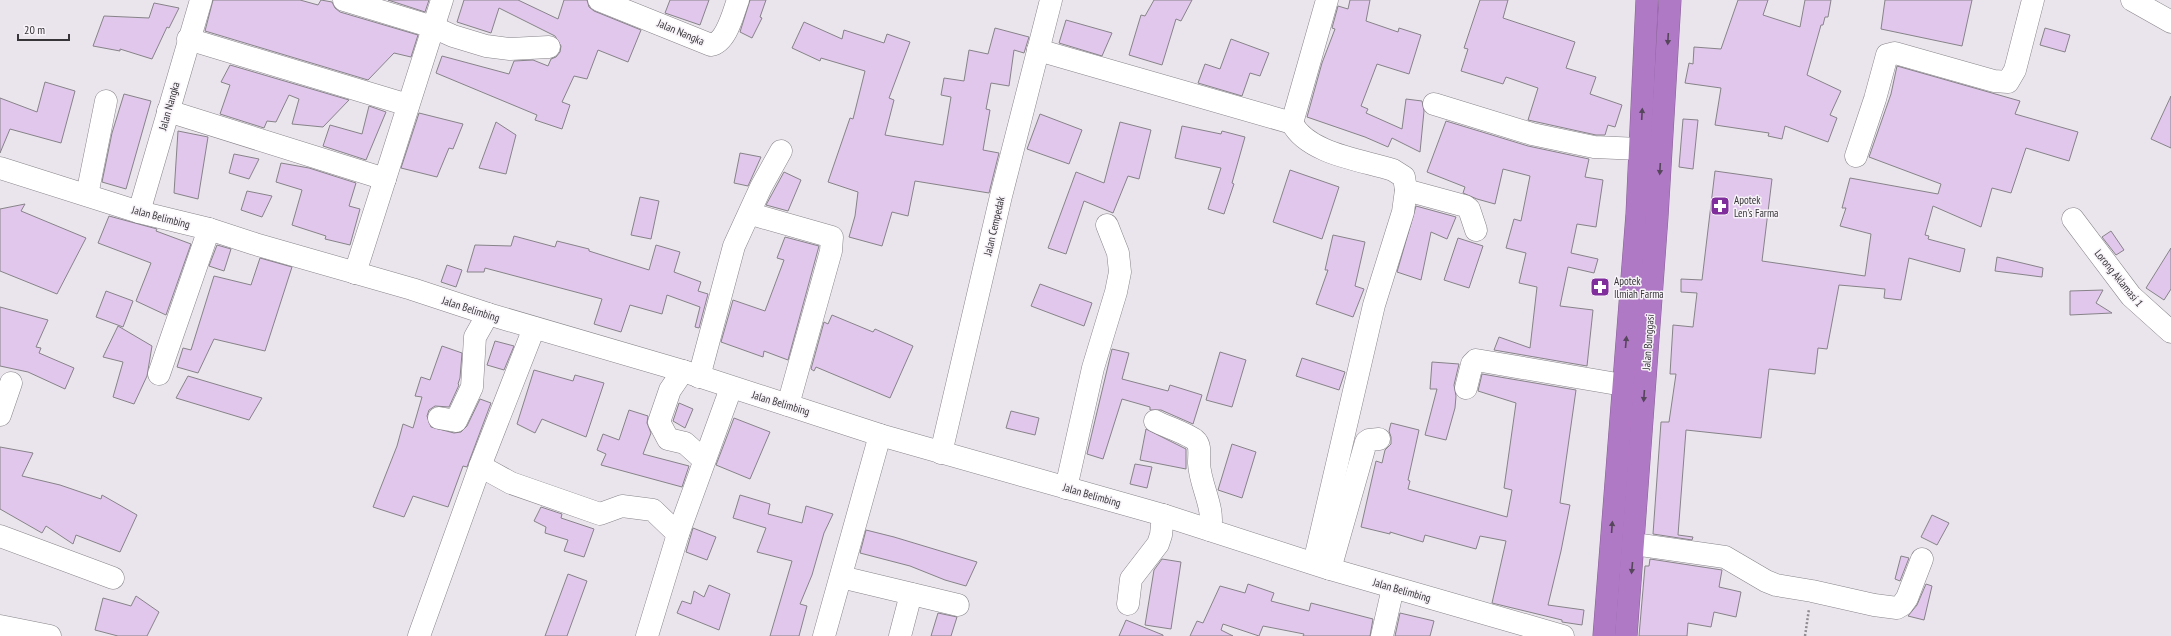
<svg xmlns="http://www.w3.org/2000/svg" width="2171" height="636" font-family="'PT Sans Narrow',sans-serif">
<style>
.building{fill:#e1c7ec;stroke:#878389}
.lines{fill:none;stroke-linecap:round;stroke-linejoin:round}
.minor-casing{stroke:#88848a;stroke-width:23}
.highway-casing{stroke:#866194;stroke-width:23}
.path{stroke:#8f8b90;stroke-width:2.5;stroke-dasharray:2 2;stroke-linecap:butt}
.minor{stroke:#fff;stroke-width:22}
.highway{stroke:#b079c5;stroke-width:22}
.oneway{fill:#55465b}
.labels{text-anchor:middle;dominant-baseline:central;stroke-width:3;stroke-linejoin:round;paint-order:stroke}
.street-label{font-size:11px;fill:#373538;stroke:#f7f3f9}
.poi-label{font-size:11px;fill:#373538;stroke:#f7f3f9;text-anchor:start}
</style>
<rect width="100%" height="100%" fill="#eae5ec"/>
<g class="building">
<path d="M213 0H300L318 5 321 0 332 2 335 8 340 12 418 35 411 57 394 53 368 80 205 31Z"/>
<path d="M388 0H429L425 12Z"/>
<path d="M464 0H518L558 19 564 0H587L589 7 594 11 641 30 628 62 598 50 587 79 574 76 562 102 570 105 562 129 535 120 537 115 436 73 442 56 509 74 514 61 533 60 548 66 551 59 556 57 560 52 561 46 555 36 499 8 491 33 457 22Z"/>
<path d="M670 0H709L700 25 665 13Z"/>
<path d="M750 0H766L760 17 762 18 752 38 740 32Z"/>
<path d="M1154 0H1192L1181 21 1176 19 1162 65 1129 55 1141 15 1145 16Z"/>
<path d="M1350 0H1370L1366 21 1398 32 1399 28 1421 35 1409 74 1377 64 1361 106 1368 109 1366 113 1402 129 1406 99 1422 101 1424 111 1420 152 1392 138 1388 147 1365 137 1307 117 1322 63 1335 29 1332 28 1338 6 1348 9Z"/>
<path d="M1480 0H1508L1503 18 1575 42 1566 68 1596 77 1590 94 1622 105 1615 127 1608 125 1605 135H1596L1528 120 1538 88 1506 77 1503 84 1461 71 1468 49 1464 48Z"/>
<path d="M1738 0H1768L1763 15 1800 27 1805 0H1831L1828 17H1825L1823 25H1821L1807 75 1841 91 1830 115 1837 118 1828 142 1785 126 1782 139 1768 136 1769 133 1715 125 1721 88 1685 83 1689 63 1693 64 1694 47 1721 49Z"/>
<path d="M1885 0H1972L1962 46 1881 29Z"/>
<path d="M154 3 179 8 169 28 167 27 152 59 120 49V51L93 46 104 16 149 18Z"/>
<path d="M1066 20 1112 33 1102 56 1059 43Z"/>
<path d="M804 22 842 39 844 30 884 43 887 34 910 42 889 98 894 100 885 135 943 145 951 97 941 95 944 78 964 81 969 50 988 54 995 28 1029 37 1024 53 1014 50 1009 86 991 83 986 109 990 110 983 150 999 153 989 193 915 181 908 216 892 212 882 246 849 237 855 216 858 192 828 182 850 118 853 119 865 71 821 58 820 61 792 48Z"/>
<path d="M2045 28 2070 35 2065 52 2040 45Z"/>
<path d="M1231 39 1269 53 1260 76 1250 73 1242 96 1198 83 1205 64 1220 69Z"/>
<path d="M230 65 349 100 323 127 292 124 299 99 289 95 276 122 267 121 264 128 220 114 230 85 221 82Z"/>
<path d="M1897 66 2020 101 2015 114 2078 132 2069 161 2026 148 2011 193 1992 188 1981 227 1933 206 1925 235 1929 236 1928 239 1965 249 1960 272 1909 258 1901 300 1884 298 1885 289 1839 285 1827 349 1818 348 1815 374 1769 369 1761 438 1686 430 1678 535 1693 537 1692 540 1653 534 1661 422H1669L1676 374H1670L1673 325 1693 327 1697 293 1681 292V279L1702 280 1715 171 1772 179 1762 261 1865 276 1871 234 1840 226 1846 208H1842L1850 178 1938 194 1941 184 1869 157 1891 94Z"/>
<path d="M45 82 75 91 61 143 10 129 0 153V98L37 112Z"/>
<path d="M124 94 151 101 126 189 102 182 112 133Z"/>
<path d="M2171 96V148L2151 139Z"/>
<path d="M369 106 386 112 366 160 323 146 330 125 362 134Z"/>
<path d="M419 113 463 124 453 149 449 148 437 177 401 168Z"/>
<path d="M1040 114 1082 130 1069 164 1027 149Z"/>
<path d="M1683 119 1698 120 1693 169 1679 167Z"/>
<path d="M1446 121 1528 146 1589 159 1585 177 1603 180 1596 227 1577 224 1571 253 1598 259 1594 273 1568 267 1560 306 1593 310 1587 366 1494 350 1499 337 1530 348 1537 287 1519 283 1526 253 1506 248 1514 219 1521 221 1530 176 1503 169 1495 204 1477 199 1463 193 1465 187 1427 172Z"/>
<path d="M496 122 516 135 506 174 479 168Z"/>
<path d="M1120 122 1151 130 1139 179 1128 176 1113 213 1084 201 1066 254 1048 248 1076 172 1104 183Z"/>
<path d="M1182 126 1221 134 1222 131 1245 137 1232 183 1234 184 1224 214 1208 209 1221 168 1175 158Z"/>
<path d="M178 131 208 137 198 199 174 193Z"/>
<path d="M740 153 761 157 748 186 734 183Z"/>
<path d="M234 154 259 159 249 179 229 173Z"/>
<path d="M281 163 309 168 356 183 349 206 360 209 350 245 325 239 326 236 292 225 302 190 276 182Z"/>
<path d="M1290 170 1339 187 1322 239 1273 222Z"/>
<path d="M784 172 801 180 788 211 766 205Z"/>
<path d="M247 191 272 196 262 217 241 210Z"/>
<path d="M640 197 659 201 651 239 631 235Z"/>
<path d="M25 204 21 211 86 238 57 294 0 271V209Z"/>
<path d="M1416 206 1456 217 1447 239 1431 232 1421 280 1397 272Z"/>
<path d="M109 216 157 229 156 231 191 244 166 315 136 301 151 263 98 243Z"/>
<path d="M2111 231 2124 250 2116 255 2102 237Z"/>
<path d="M1333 235 1365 242 1355 286 1364 289 1353 317 1316 304 1328 270H1325Z"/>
<path d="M514 236 555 247 557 241 589 249V251L649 270 656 245 680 252 674 272 701 282 698 291 708 294 699 328 695 327 700 307 667 295 662 314 630 305 621 332 594 324 602 299 485 268 484 272H467L475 245 511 246Z"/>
<path d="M785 237 819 246 788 360 764 351 763 357 721 342 733 300 765 311 784 260 777 258Z"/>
<path d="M1458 238 1483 246 1469 288 1444 280Z"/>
<path d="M217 245 231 249 224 271 209 266Z"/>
<path d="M2171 248V289L2164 300 2146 288Z"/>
<path d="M1997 257 2043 268 2042 277 1995 271Z"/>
<path d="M260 258 292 267 265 351 214 339 198 373 177 367 183 348 191 350 214 276 251 285Z"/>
<path d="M447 265 462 270 456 287 441 282Z"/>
<path d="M1040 284 1092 303 1084 326 1031 306Z"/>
<path d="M2103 290 2096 303 2112 313 2070 315V291Z"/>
<path d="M106 291 133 301 123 327 96 317Z"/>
<path d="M0 307 48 320 36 347 41 348 39 353 74 368 65 389 28 372 0 366Z"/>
<path d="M832 315 873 332 875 329 913 346 890 398 816 367 814 371 811 369 824 322 828 324Z"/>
<path d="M118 326 152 346 147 376 134 404 113 397 123 362 103 357Z"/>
<path d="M495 341 514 346 504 370 487 365Z"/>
<path d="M442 346 462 353 460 378 458 384 459 385 449 407 435 406 429 410 427 416 431 427 454 433 461 432 467 426 480 399 491 403 467 467 463 466 448 507 413 496 404 517 373 507 397 446 403 424 413 428 422 397 415 396 421 377 430 380Z"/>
<path d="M1112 349 1129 353 1122 379 1168 391 1170 385 1202 395 1193 424 1161 410H1150V407L1122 399 1103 459 1087 454Z"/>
<path d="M1220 352 1246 360 1232 407 1206 400Z"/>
<path d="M1302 358 1345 372 1339 390 1296 376Z"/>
<path d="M1432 362 1459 364 1454 385 1456 396 1455 408 1446 440 1425 435 1437 389H1430Z"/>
<path d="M534 370 573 381 575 375 604 383 586 437 542 419 535 433 517 424Z"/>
<path d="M1482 374 1576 390 1560 503 1570 505 1561 551 1548 605 1584 610 1582 625 1562 622V620L1492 603 1506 541 1480 536 1476 549 1425 535 1423 542 1390 532V534L1361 527 1376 461 1382 463 1385 450 1391 444V437L1389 431 1391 423 1419 430 1408 480 1410 481 1408 489 1507 517 1512 490 1504 488 1516 403 1478 391Z"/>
<path d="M188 376 262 398 249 420 176 398Z"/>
<path d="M679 403 693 409 685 428 673 421Z"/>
<path d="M629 410 648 416 647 423 651 433 643 454 689 466 682 487 601 465 606 454 597 450 603 434 619 440Z"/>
<path d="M1011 411 1039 418 1035 435 1006 428Z"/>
<path d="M734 418 770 432 750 479 716 465Z"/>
<path d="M1146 429 1186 449V469L1140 460Z"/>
<path d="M1232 444 1256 452 1242 498 1218 490Z"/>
<path d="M0 447 33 453 22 476 60 485 101 499 102 495 137 515 120 552 76 535 73 544 46 526 42 533 0 509Z"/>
<path d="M1135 464 1152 467 1147 488 1130 484Z"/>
<path d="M740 495 770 504 768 514 802 523 806 506 833 514 824 533 812 575 800 604 807 606 799 636H770L792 561 757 552 766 528 733 518Z"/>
<path d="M541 507 562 514 561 518 594 529 584 557 564 551 568 540 545 533 546 527 534 521Z"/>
<path d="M1932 515 1949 523 1937 545 1921 537Z"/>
<path d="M693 528 716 537 707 560 686 552Z"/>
<path d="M866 530 894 537 977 562 966 586 945 580 910 566 860 553Z"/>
<path d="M1901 556 1909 558 1900 581 1895 579Z"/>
<path d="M1162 559 1181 562 1171 629 1145 625 1154 570Z"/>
<path d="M1650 559 1722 570 1719 587 1741 592 1736 617 1714 612 1711 627 1688 623 1687 636H1639L1645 566H1649Z"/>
<path d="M568 574 587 581 567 636H545Z"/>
<path d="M1248 584 1274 593 1271 601 1309 611 1311 603 1373 619 1370 636H1303L1304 634 1263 626 1259 636 1223 624 1221 630 1233 636H1190L1197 621 1203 623 1220 586 1245 593Z"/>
<path d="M1926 584 1932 586 1924 620 1908 616 1917 605Z"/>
<path d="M709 585 730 594 719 630 677 613 682 601 691 604 694 591 704 597Z"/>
<path d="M136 596 159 612 147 636H118L95 630 103 598 131 606Z"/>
<path d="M938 613 957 617 951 636H931Z"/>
<path d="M1400 613 1434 621 1430 636H1395Z"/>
<path d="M1126 620 1163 635V636H1119Z"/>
</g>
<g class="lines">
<defs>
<g id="minor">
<path d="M344 0 433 27 453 36 486 46 510 49 549 47"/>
<path d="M599 0 711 45C727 42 733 13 738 0"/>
<path d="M2132 0 2171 22"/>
<path d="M188 39 408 105"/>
<path d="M1038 50 1292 123"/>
<path d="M1434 104 1532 134 1594 147 1640 149"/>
<path d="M168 111 385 179"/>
<path d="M1856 156 1875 99 1887 55 1895 53 1994 81 2008 82 2015 70 2033 0"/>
<path d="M0 168 139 212 209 229 255 244 412 289 488 314 683 371 880 435 1163 515 1330 569 1563 636"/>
<path d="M1406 190 1465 206 1469 209 1476 230"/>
<path d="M87 195 106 101"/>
<path d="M139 212 201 0"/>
<path d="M758 216 832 237 831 251 788 405"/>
<path d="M2073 219 2131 296 2171 332"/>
<path d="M355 273 442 0"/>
<path d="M683 371 670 390 659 422 668 439 685 443 704 460"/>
<path d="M159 374 209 229"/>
<path d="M699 377 734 246 761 187 781 151"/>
<path d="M1466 388 1472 364 1476 360 1623 385"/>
<path d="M0 415 11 383"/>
<path d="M439 418 456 421 472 387 475 337 488 314"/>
<path d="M1155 421C1164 426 1188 434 1195 440 1201 445 1199 455 1199 463 1200 486 1215 507 1210 530"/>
<path d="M941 453 1001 196 1051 0"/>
<path d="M480 466 511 483 600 514 622 506 653 510 678 534"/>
<path d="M1066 488 1093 368 1116 292 1120 272 1118 253 1107 225"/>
<path d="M0 536 113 578"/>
<path d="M1634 544 1725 557 1766 581 1776 585 1812 591 1874 605 1897 608 1902 605 1907 598 1922 559"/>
<path d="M1314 563 1374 305 1403 212 1406 190 1404 177 1393 170C1362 160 1308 154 1292 123L1327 0"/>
<path d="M1330 569 1366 442 1369 440 1379 439"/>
<path d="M841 577 958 605"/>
<path d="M1128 604 1131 579 1158 544 1161 535 1163 515"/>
<path d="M0 626 50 636"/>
<path d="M419 636 482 461 534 328"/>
<path d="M647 636 678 534 731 388"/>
<path d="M824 636 880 435"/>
<path d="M900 636 911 594"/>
<path d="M1382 636 1393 588"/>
</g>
<g id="highway">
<path d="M1604 636 1637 214 1647 0"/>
<path d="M1626 636 1657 217 1670 0"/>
</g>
</defs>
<use href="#minor" class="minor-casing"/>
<use href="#highway" class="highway-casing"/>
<path class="path" d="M1805 636 1809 609"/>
<use href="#minor" class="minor"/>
<use href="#highway" class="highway"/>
</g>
<defs><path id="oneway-solid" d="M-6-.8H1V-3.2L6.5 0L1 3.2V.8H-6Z"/></defs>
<g class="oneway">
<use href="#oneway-solid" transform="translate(1668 39) rotate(93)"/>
<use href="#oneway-solid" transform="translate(1642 114) rotate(-87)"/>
<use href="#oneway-solid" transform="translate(1660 169) rotate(93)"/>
<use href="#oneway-solid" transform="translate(1626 342) rotate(-85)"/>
<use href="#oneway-solid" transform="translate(1644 396) rotate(94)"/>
<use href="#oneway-solid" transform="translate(1612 527) rotate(-86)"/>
<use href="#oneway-solid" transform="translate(1632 568) rotate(95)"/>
</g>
<defs>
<symbol id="pharmacy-square" viewBox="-11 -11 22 22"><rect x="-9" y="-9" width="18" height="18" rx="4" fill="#812e9d" stroke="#f7f3f9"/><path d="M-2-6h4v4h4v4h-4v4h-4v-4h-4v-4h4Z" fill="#fff"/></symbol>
</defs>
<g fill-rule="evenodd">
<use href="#pharmacy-square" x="1709" y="195" width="22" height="22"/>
<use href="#pharmacy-square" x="1589" y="276" width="22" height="22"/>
</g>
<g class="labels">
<g class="street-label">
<text transform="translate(681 32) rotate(23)">Jalan Nangka</text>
<text transform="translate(169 106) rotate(-74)">Jalan Nangka</text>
<text transform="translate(161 217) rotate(15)">Jalan Belimbing</text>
<text transform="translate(994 226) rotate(-77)">Jalan Cempedak</text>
<text transform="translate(2119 278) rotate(51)">Lorong Aklamasi 1</text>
<text transform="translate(471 309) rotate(18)">Jalan Belimbing</text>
<text transform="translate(1648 342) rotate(-86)">Jalan Bunggasi</text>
<text transform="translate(781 403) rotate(17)">Jalan Belimbing</text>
<text transform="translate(1092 495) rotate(16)">Jalan Belimbing</text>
<text transform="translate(1402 590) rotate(16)">Jalan Belimbing</text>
</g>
<g class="poi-label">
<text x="1734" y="200">Apotek<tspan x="1734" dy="13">Len's Farma</tspan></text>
<text x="1614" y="281">Apotek<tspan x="1614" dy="13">Ilmiah Farma</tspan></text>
</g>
</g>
<path d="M18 34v6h51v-6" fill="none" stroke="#373538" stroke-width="2"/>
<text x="24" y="34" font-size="12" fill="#373538" stroke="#f7f3f9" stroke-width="3" paint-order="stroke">20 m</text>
</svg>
